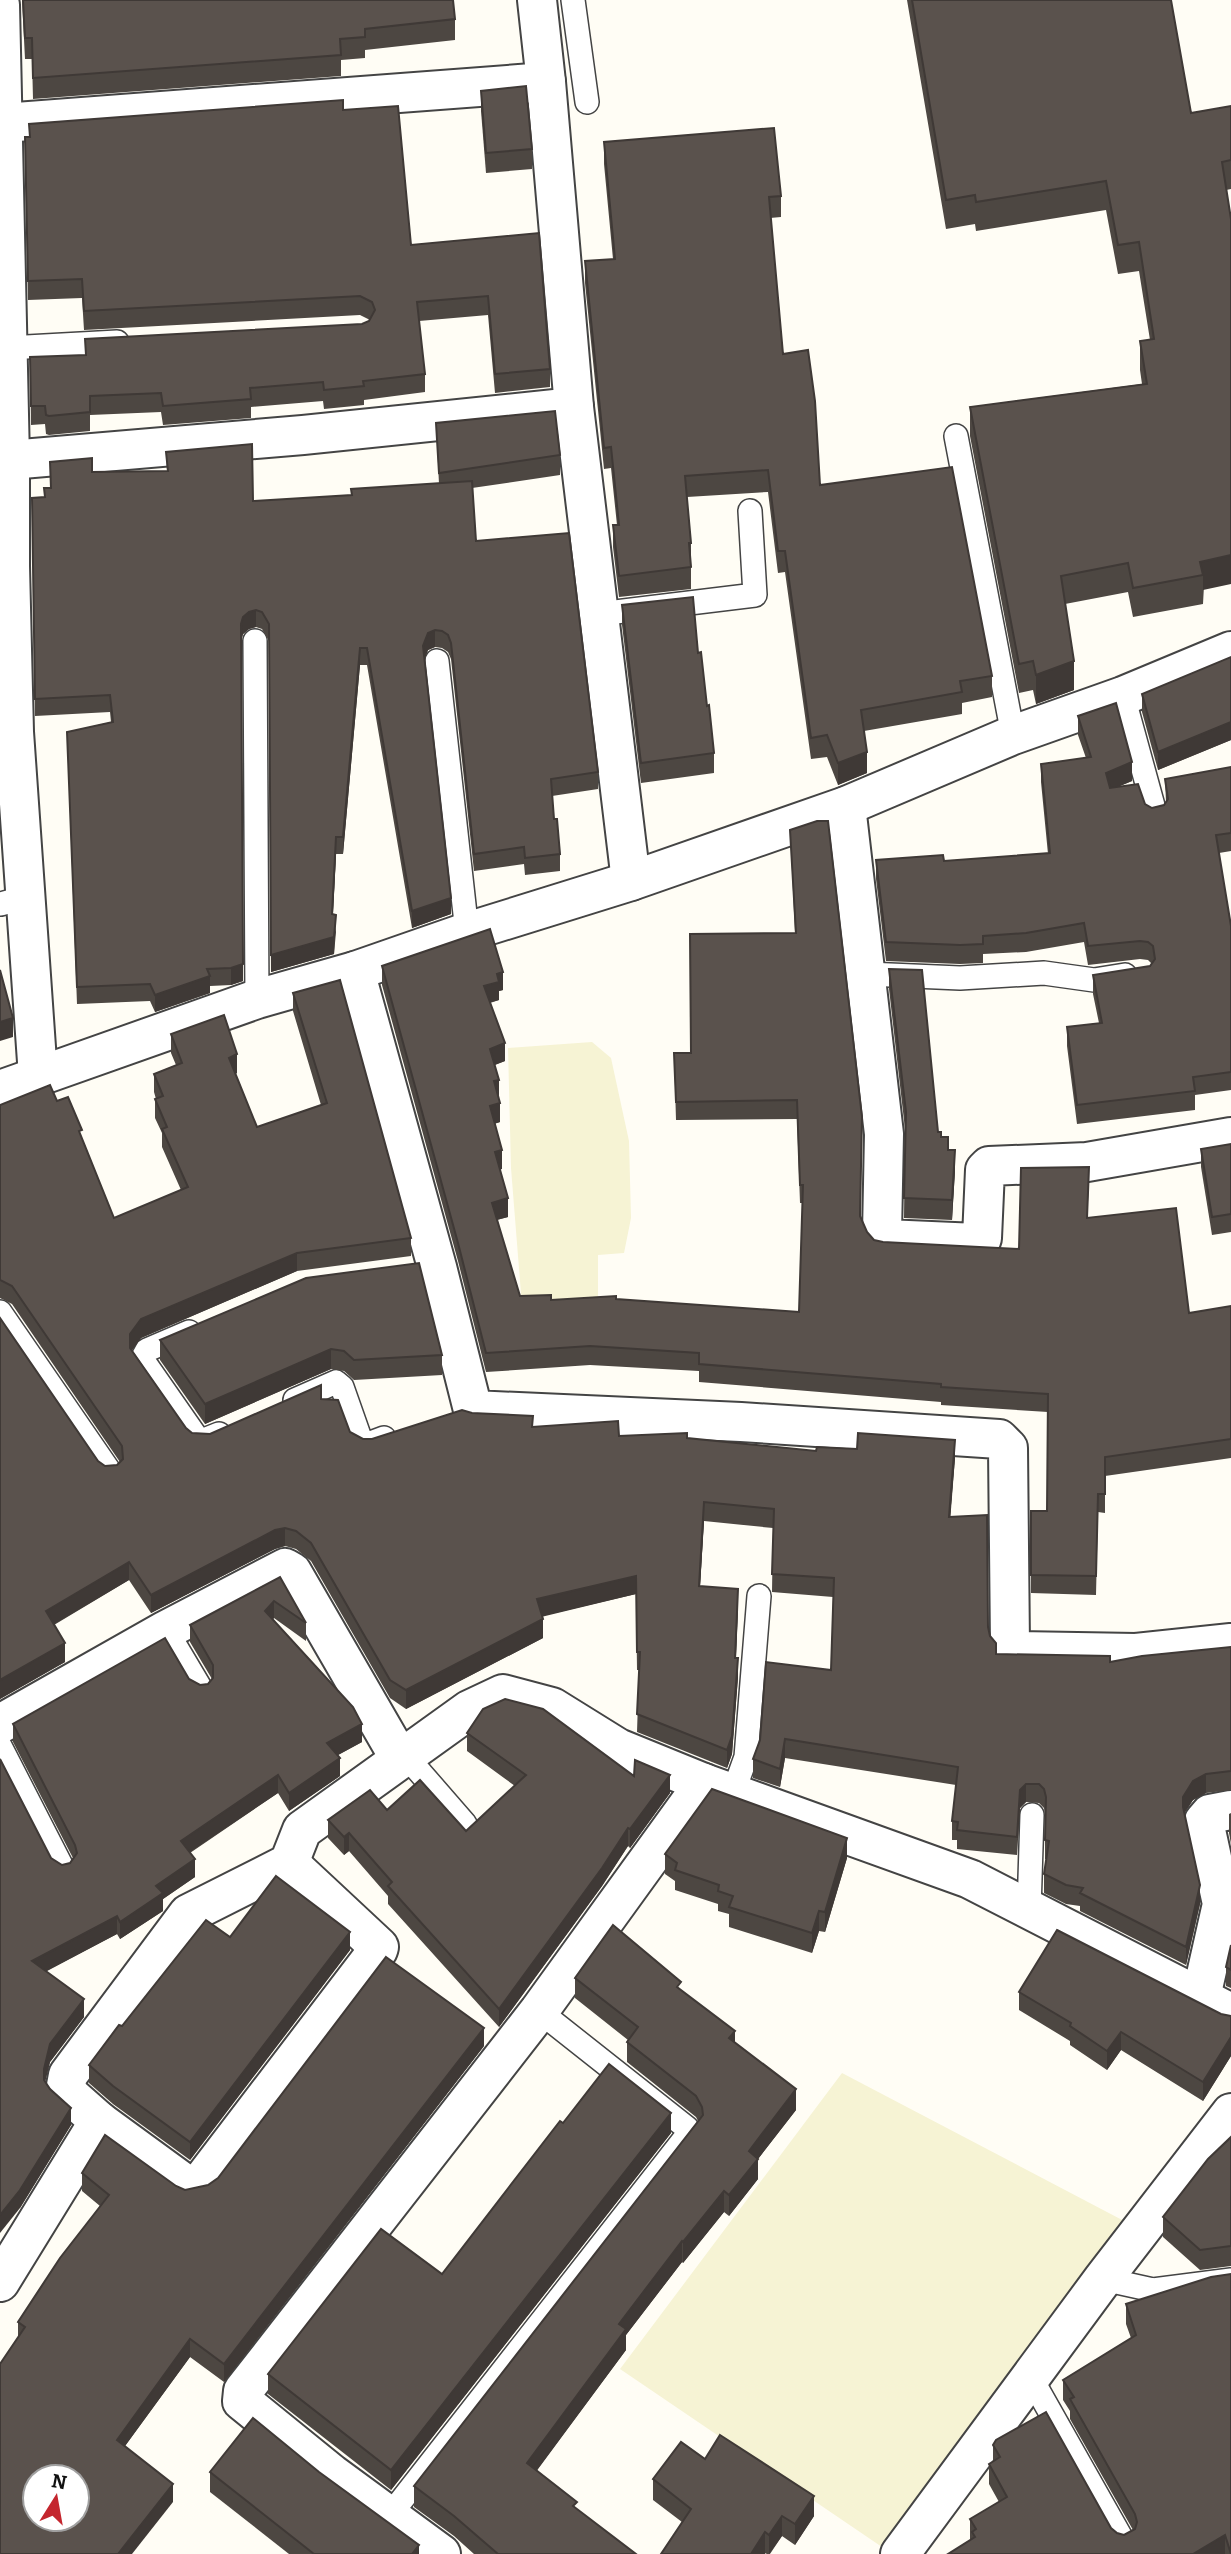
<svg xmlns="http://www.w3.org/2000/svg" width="1231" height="2554" font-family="Bitter,serif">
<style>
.farmland{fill:#f6f3d4}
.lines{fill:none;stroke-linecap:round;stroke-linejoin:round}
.service-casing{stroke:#444;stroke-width:26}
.minor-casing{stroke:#444;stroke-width:42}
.service{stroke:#fff;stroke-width:23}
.minor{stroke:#fff;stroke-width:38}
.wall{fill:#4d4742}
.shaded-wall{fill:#3f3936}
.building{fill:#5a524d;stroke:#3f3936;stroke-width:2;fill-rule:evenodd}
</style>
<rect width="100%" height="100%" fill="#fffdf5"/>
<g class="farmland">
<path d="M592 1042 611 1058 629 1141 631 1218 624 1253 598 1255V1304L522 1306 511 1168 508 1048Z"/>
<path d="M842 2073 1126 2222 882 2547 620 2369Z"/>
</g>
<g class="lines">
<defs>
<g id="service">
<path d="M573 0 587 102"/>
<path d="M8 348 117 342"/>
<path d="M956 436 1013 735"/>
<path d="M599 614 755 595 750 511"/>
<path d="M255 641 257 999"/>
<path d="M437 661 467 932"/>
<path d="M1123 696 1155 813"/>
<path d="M1 904 26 897"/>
<path d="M867 974 960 978 1044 973 1094 980 1125 975"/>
<path d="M0 1312 110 1472"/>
<path d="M189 1332 147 1350 142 1359 197 1438 204 1440 219 1434"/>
<path d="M295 1400 336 1382 342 1387 361 1441 368 1444 384 1438"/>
<path d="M166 1630 201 1689"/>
<path d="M0 1746 63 1869"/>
<path d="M405 1755 465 1824"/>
<path d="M733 1793 746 1757 759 1596"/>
<path d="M1029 1910 1032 1815"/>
<path d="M1103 2279 1153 2290 1231 2280"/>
<path d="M1031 2378 1123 2541"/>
<path d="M390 2515 689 2133 687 2128 539 2011"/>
</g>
<g id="minor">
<path d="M537 0 546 82"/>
<path d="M0 5 10 460V566L14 732 38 1076"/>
<path d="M3 123 546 82 574 407 631 881"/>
<path d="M10 460 303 435 574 407"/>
<path d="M846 806 884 1134 882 1234 885 1239 977 1243 982 1238 985 1170 989 1166 1087 1162 1231 1137"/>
<path d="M355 971 437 1267 473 1410 741 1422 999 1439 1008 1448 1010 1645 1018 1651 1136 1653 1231 1643"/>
<path d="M0 1090 257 999 355 971 467 932 631 881 846 806 1013 735 1123 696 1231 651"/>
<path d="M0 1724 166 1630 285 1568 292 1572 400 1759"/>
<path d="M1201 1997 1222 1904 1204 1821 1210 1814 1231 1810"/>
<path d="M99 2121 188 2186 201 2182 378 1950 379 1947 289 1863"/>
<path d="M0 2282 99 2121 65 2091 68 2075 188 1914 289 1863 302 1830 469 1710 503 1694 552 1707 618 1748 704 1783 970 1879 1231 2013"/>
<path d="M441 2554 332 2474 242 2401 243 2391 539 2011 704 1783"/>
<path d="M900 2554 1103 2279 1231 2113"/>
</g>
</defs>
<use href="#service" class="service-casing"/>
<use href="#minor" class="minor-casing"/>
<use href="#service" class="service"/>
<use href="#minor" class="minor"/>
</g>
<g class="wall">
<path d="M22 0H453L455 19V40L365 50V58L341 60V76L33 99 32 59H25Z"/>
<path d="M907 0H1171L1191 113 1231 106V189L1226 190 1203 604 1133 617 1128 592 1065 604 1074 690 1036 704 1033 690 1019 693 970 436V407L1142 384 1140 370V341L1150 340 1139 271 1118 274 1106 210 976 231 975 224 946 229Z"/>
<path d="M481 91 532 149V169L486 173 481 111Z"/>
<path d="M343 110 411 245 539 233 550 369V387L495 393 488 315 419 321 425 374V392L364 400V405L324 409 323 401 251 407V418L163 425 161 412 90 415V431L49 435 46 434 45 424 31 425 30 357 85 355V339L362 324 369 321 370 320 360 315 84 330 82 298 28 300 25 155 29 137V124Z"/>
<path d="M604 142 781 196V217L770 218 783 354 820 485 992 676V697L962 703V714L864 731 867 773 838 785 827 757 811 759 785 572 778 573 768 492 687 497 691 543V589L619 597 613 547V525H617L611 468 604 469 585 283V261L613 259 604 164Z"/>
<path d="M436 423 560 455V475L472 488 476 541 598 772V789L552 796 554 819 560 854V871L525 875 524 864 474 871 451 659 448 652 442 648 435 647 428 650 425 659 451 914 412 928 367 665H360L343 854H336L333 914 336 932 334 954 271 972 269 641 262 629 256 627 249 629 243 634 241 641 243 981 231 985 210 986V993L155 1012 150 1001 77 1004 67 732 111 722 110 712 35 716 32 498 44 497 50 488 92 472 167 471 166 452 253 501 351 495 439 484Z"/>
<path d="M622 605 698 653 714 753V773L641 783 622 625Z"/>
<path d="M1231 657V740L1158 770 1142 712V694Z"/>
<path d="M1078 716 1132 781 1117 787 1152 808 1164 805 1166 802 1165 779 1231 767V851L1219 853 1231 926V1090L1195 1095V1110L1077 1124 1067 1046V1027L1099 1023 1093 994V975L1150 966 1152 964 1148 960 1140 959 1088 965 1084 942 1026 952 983 954V963L960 964 886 961 876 879V860L944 861 1048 854 1041 782V764L1086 758 1078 735Z"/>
<path d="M790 830 861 1217 867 1232 874 1240 883 1242 1019 1249 1089 1185 1087 1218 1189 1313 1231 1306V1458L1105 1476V1513L1098 1512 1096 1595 1031 1593V1511H1047L1048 1412 941 1405V1402L699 1382V1371L590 1365 486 1372 458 1261 382 985V966L503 990 499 991V1000L490 1003 505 1061 494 1065 500 1122 494 1124 502 1169H500L508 1217 497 1220 520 1296 551 1300 616 1299 799 1312 803 1203H800L797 1119 676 1120 674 1053H691L795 933Z"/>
<path d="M889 969 938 1132 955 1170 952 1220 904 1218 905 1129 889 989Z"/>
<path d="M293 993 411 1238V1256L297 1271 141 1338 132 1350 186 1428 192 1433 210 1434 321 1399 350 1432 363 1439H372L472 1413 533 1427 619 1436 687 1438 816 1451 955 1458 950 1517 988 1627 996 1654 1110 1662 1231 1647V1790L1206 1793 1193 1800 1184 1814 1200 1904 1186 1965 1080 1911V1906L1066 1904 1044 1893V1874L1046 1859H1045V1814L1044 1808 1039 1803 1026 1802 1020 1808 1017 1855 957 1849V1840H952V1821L956 1785 785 1758 780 1787 753 1778V1759L831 1670 833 1597 772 1592 773 1528 704 1521 700 1586 738 1607 736 1658 738 1677 732 1754 727 1768 637 1732 639 1670H637L636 1594 542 1616 543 1638 406 1709 390 1698 311 1561 296 1549 285 1546 275 1549 151 1613 129 1580 54 1625 65 1662 0 1699V1318L98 1461 105 1466 117 1465 120 1462 12 1304 0 1298V1105L57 1101 82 1138 114 1218 181 1190 162 1147V1133L155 1118V1099H156L154 1092V1074L176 1065 171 1053V1034L237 1073 235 1074 257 1127 321 1105 293 1011Z"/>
<path d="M1231 1144V1232L1212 1235 1201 1167V1149Z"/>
<path d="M160 1340 442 1355V1375L354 1380 344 1371 331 1369 205 1424 160 1360Z"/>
<path d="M280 1577 306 1623V1641L274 1618 273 1619 362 1742 338 1755 340 1776 289 1811 278 1793 190 1853 195 1877 163 1899V1911L120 1939 117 1934 46 1971 84 2017 50 2062 45 2081 71 2125 20 2208 51 1858 62 1865 70 1863 73 1858 13 1742V1724L189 1679 200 1685 208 1684 212 1679 190 1642V1625Z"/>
<path d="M467 1733 634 1776 670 1793 630 1848 628 1846 602 1886 499 2027 388 1904V1896L349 1851 344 1855 328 1838V1820L387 1810 466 1831 515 1786 467 1751Z"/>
<path d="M1231 1813V1844L1229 1833V1814Z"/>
<path d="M665 1854 847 1858 825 1932 819 1931 812 1953 729 1927V1914L718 1911V1904L675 1890V1881L665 1874Z"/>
<path d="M230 1937 350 1950 190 2160 113 2104 89 2083V2065L122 2026Z"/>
<path d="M1231 1945V1988L1226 1986V1967Z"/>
<path d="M575 1978 681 1990 735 2043 796 2110 758 2159V2179L729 2216 724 2212 683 2263 682 2262 626 2335V2350L536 2471 577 2509 636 2554H474L454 2536 414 2507V2486L698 2121 696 2117 627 2062V2042L628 2040 575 1998Z"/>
<path d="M1019 1992 1231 2016V2056L1203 2101 1121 2050 1107 2070 1070 2045V2041L1019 2010Z"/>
<path d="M484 2046 224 2382 190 2357 125 2446 173 2502 18 2337V2322L100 2206 82 2191V2173L176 2186 185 2190 208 2185Z"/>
<path d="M563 2123 671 2133 391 2490 268 2394V2374L442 2274Z"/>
<path d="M1231 2137V2266L1200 2270 1163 2237V2217Z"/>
<path d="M1231 2274V2554H948L970 2540V2519L999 2502 989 2484V2464L993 2462V2445L1117 2533 1124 2535 1133 2530 1070 2419V2411L1063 2400V2380L1131 2338 1126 2324V2304Z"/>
<path d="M705 2459 814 2516 795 2545 782 2536 770 2554H767L682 2522 653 2500V2479Z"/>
<path d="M210 2472 419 2554H289L210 2492Z"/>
</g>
<g class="shaded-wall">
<path d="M1231 555V584L1203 590V575L1200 562Z"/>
<path d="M256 610V627L249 629 243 634 241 641V624L243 617 249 612Z"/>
<path d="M435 630V647L428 650 423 663V646L428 633Z"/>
<path d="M360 648V665L343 854V837Z"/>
<path d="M1074 661V690L1036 704V675Z"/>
<path d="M1231 722V740L1158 770V752Z"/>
<path d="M867 752V773L838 785V763Z"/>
<path d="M1132 762V781L1106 792V773Z"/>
<path d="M336 837V854L332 931V914Z"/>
<path d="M451 898V914L412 928V911Z"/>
<path d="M336 915 334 954 271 972V955Z"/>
<path d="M243 964V981L231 985V968Z"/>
<path d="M503 972V990L499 991V1000L484 1004V986L497 974Z"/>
<path d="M210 976V993L155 1012V995Z"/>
<path d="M13 1018V1037L0 1041V1022Z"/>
<path d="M505 1043V1061L490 1067V1049Z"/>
<path d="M237 1054V1073L229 1076V1058Z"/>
<path d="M499 1080V1098L494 1081Z"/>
<path d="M500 1103V1122L490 1125V1106Z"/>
<path d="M502 1150V1169L495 1171V1152Z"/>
<path d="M955 1150V1170L952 1220V1200Z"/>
<path d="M508 1198V1217L492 1221V1203Z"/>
<path d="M297 1253V1271L141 1338 130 1353V1334L141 1319Z"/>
<path d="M331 1349V1369L205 1424V1404Z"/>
<path d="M955 1440V1458L949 1535V1517Z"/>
<path d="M704 1502V1521L699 1604V1586Z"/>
<path d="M285 1528V1546L275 1549 151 1613V1595L275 1530Z"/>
<path d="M129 1562V1580L46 1629V1611Z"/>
<path d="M636 1576V1594L537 1618V1599Z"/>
<path d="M738 1589V1607L735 1676V1658Z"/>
<path d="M274 1601V1618L265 1628V1611Z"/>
<path d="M543 1619V1638L406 1709V1690Z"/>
<path d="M65 1643V1662L0 1699V1680Z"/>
<path d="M738 1658V1677L732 1754 727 1768V1750Z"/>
<path d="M362 1724V1742L327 1761V1743Z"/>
<path d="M785 1739V1758L780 1787V1769Z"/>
<path d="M340 1758V1776L289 1811V1793Z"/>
<path d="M1206 1774V1793L1193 1800 1183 1815V1797L1193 1781Z"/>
<path d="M278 1775V1793L181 1858V1841Z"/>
<path d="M670 1775V1793L630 1848V1829Z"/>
<path d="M1026 1784V1802L1020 1808 1017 1855 1020 1790Z"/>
<path d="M628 1828V1846L602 1886 499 2027V2009Z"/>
<path d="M349 1833V1851L344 1855V1837Z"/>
<path d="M847 1838V1858L825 1932V1912Z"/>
<path d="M195 1859V1877L163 1899V1911L120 1939V1922L156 1886Z"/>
<path d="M1200 1885V1904L1186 1965V1947Z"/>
<path d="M819 1911V1931L812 1953V1933Z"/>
<path d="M117 1916V1934L32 1979V1961Z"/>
<path d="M350 1932V1950L190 2160V2142Z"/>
<path d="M84 1999V2017L50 2062 44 2087V2069L50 2044Z"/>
<path d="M484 2028V2046L224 2382V2364Z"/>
<path d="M735 2031V2051L729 2038Z"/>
<path d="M1121 2032V2050L1107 2070V2051Z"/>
<path d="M1231 2037V2056L1203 2101V2082Z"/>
<path d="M796 2089V2110L758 2159V2179L729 2216V2195L749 2151Z"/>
<path d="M71 2108V2125L20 2208 0 2233V2215Z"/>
<path d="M671 2113V2133L391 2490V2470Z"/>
<path d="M724 2191V2212L683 2263V2242Z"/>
<path d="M682 2241V2262L626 2335V2350L527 2484V2463L619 2324Z"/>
<path d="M190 2339V2357L117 2457V2440Z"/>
<path d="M173 2484V2502L132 2554H118Z"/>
<path d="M814 2496V2516L795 2545V2524Z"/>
<path d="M782 2516V2536L769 2554V2535Z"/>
<path d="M765 2532V2554H751Z"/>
<path d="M1225 2535V2554H1193Z"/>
<path d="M419 2545V2554H412Z"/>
</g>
<g class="building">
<path d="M23 0H453L455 19 365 29V37L340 39 341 55 33 78 32 38H25Z"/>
<path d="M912 0H1171L1191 113 1231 106V160L1222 162 1231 219V555L1200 562 1203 575 1133 588 1128 563 1061 576 1074 661 1036 675 1033 661 1019 664 970 407 1147 384 1140 341 1154 339 1139 242 1118 245 1106 181 976 202 975 195 946 200Z"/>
<path d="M526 86 532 149 486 153 481 91Z"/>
<path d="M343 100V110L398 106 411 245 539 233 550 369 495 374 488 296 417 302 425 374 363 381 364 386 324 390 323 382 250 388 251 399 163 406 161 393 90 396V412L49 416 46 415 45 406H31L30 357 86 355 85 339 362 324 369 321 375 310 372 302 360 296 84 311 82 279 28 281 25 137H30L29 124Z"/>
<path d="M774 128 781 196 769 197 783 354 808 350 815 401 820 485 952 467 992 676 960 681 962 692 861 710 867 752 838 763 827 735 811 738 785 551H778L768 470 685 476 691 543H689L691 567 619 576 613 525H619L611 447 604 448 585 261 615 259 604 142Z"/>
<path d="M555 411 560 455 439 473 436 423Z"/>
<path d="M252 444 253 501 352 495 351 489 472 481 476 541 569 533 598 772 551 779 554 819H557L560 854 525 858 524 847 474 854 451 643 448 635 442 631 435 630 428 633 423 646 451 898 412 911 367 648H360L343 837H336L332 914 336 915 334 937 271 955 269 624 262 612 256 610 249 612 243 617 241 624 243 964 231 968 207 969 210 976 155 995 150 984 77 987 67 732 113 722 110 695 35 699 32 498 45 497 44 488H51L50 462 92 458V472L168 471 166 452Z"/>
<path d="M693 597 698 653 701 652 707 706 709 705 714 753 641 763 622 605Z"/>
<path d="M1231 657V722L1158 752 1142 694Z"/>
<path d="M1116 703 1132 762 1106 773 1110 788 1138 784 1145 804 1152 808 1164 805 1168 799 1165 779 1231 767V833L1216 835 1231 926V1072L1193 1077 1195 1091 1077 1105 1067 1027 1102 1023 1093 975 1150 966 1155 959 1153 946 1148 942 1140 941 1088 946 1084 923 1026 933 983 936V944L960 945 886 942 876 860 943 855 944 861 1050 853 1041 764 1091 757 1078 716Z"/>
<path d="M817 821H828L862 1117 860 1216 867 1232 874 1240 883 1242 1019 1249 1021 1168 1089 1167 1087 1218 1176 1208 1189 1313 1231 1306V1439L1105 1457V1494H1098L1096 1576 1031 1575V1511H1047L1048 1394 941 1387V1384L699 1364V1353L590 1346 486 1353 458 1243 382 966 490 929 503 972 497 974 499 982 484 986 505 1043 490 1049 499 1080 494 1081 500 1103 490 1106 502 1150 495 1152 508 1198 492 1203 520 1296 551 1295V1300L616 1296V1299L799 1312 803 1185H800L797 1100 676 1102 674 1053H691L690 934 796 933 790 830Z"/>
<path d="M889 969 922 970 938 1132H941V1137H948V1150H955L952 1200 904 1198 906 1112Z"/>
<path d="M0 970 13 1018 0 1022Z"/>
<path d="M340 980 411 1238 297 1253 141 1319 130 1334V1348L186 1428 192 1433 210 1434 321 1385V1399L338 1400 350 1432 363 1439H372L462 1410 472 1413 533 1416 532 1427 618 1421 619 1436 687 1433V1438L816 1451 817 1447 857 1449 858 1433 955 1440 949 1517 987 1515 988 1627 990 1636 996 1643V1654L1110 1656V1662L1142 1656 1231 1647V1771L1206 1774 1193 1781 1183 1797V1807L1200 1885 1186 1947 1080 1893 1083 1888 1066 1885 1044 1874 1049 1841 1045 1840 1046 1797 1044 1789 1039 1784H1026L1020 1790 1017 1837 957 1830 958 1822 952 1821 958 1767 785 1739 780 1769 753 1759 760 1740 766 1662 831 1670 834 1578 772 1574 774 1509 704 1502 699 1586 738 1589 735 1658H738L732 1736 727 1750 637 1714 640 1652H637L636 1576 537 1599 543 1619 406 1690 390 1680 311 1543 296 1531 285 1528 275 1530 151 1595 129 1562 46 1611 65 1643 0 1680V1318L98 1461 105 1466 117 1465 123 1459 122 1446 12 1286 0 1280V1105L50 1085 57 1101 68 1097 82 1130 79 1131 114 1218 188 1187 162 1129 167 1127 155 1099 163 1096 154 1074 182 1063 171 1034 224 1015 237 1054 229 1058 257 1127 327 1103 293 993Z"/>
<path d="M1231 1144V1214L1212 1217 1201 1149Z"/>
<path d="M419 1263 442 1355 354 1360 344 1351 331 1349 205 1404 160 1340 306 1278Z"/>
<path d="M280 1577 306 1623 274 1601 265 1611 353 1707 362 1724 327 1743 340 1758 289 1793 278 1775 181 1841 195 1859 156 1886 163 1893 120 1922 117 1916 32 1961 84 1999 50 2044 44 2069V2080L50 2089 71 2108 20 2190 0 2215V1759L51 1858 62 1865 70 1863 77 1853 75 1845 13 1724 165 1638 189 1679 200 1685 208 1684 213 1678V1665L190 1625Z"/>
<path d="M505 1699 543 1709 634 1776 635 1760 670 1775 630 1829 628 1828 602 1868 499 2009 388 1886 392 1882 349 1833 344 1837 328 1820 370 1790 387 1810 420 1780 466 1831 526 1775 467 1733 483 1709Z"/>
<path d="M712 1789 847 1838 825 1912 819 1911 812 1933 729 1907 733 1896 718 1891 719 1885 675 1870 677 1863 665 1854Z"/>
<path d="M276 1876 350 1932 190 2142 113 2086 89 2065 119 2025 122 2026 206 1920 230 1937Z"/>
<path d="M613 1925 681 1982 677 1987 735 2031 729 2038 796 2089 749 2151 758 2159 729 2195 724 2191 683 2242 682 2241 619 2324 626 2329 527 2463 577 2502 573 2506 636 2554H498L454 2516 414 2486 703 2115 702 2107 696 2096 627 2042 638 2027 575 1978Z"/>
<path d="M1057 1930 1221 2014 1231 2016V2037L1203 2082 1121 2032 1107 2051 1070 2026 1071 2023 1019 1992Z"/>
<path d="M1231 1945V1970L1226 1967Z"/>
<path d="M386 1957 484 2028 224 2364 190 2339 117 2440 173 2484 118 2554H0V2364L25 2327 18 2322 60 2258 109 2195 82 2173 105 2135 176 2186 185 2190 208 2185 218 2178ZM35 2477H77V2519H35Z"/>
<path d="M609 2064 671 2113 391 2470 268 2374 381 2229 442 2274 560 2121 563 2123Z"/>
<path d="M1231 2137V2246L1200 2250 1163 2217 1208 2159Z"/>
<path d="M1231 2274V2554L1225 2535 1193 2554H948L975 2537 972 2532 976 2529 970 2519 1007 2497 989 2464 1000 2457 993 2445 996 2440 1046 2412 1111 2528 1117 2533 1124 2535 1135 2529 1137 2522 1135 2514 1070 2399 1074 2397 1063 2380 1136 2335 1126 2304 1211 2277Z"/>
<path d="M253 2418 319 2472 419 2545 412 2554H314L210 2472Z"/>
<path d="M720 2435 814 2496 795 2524 782 2516 769 2535 765 2532 751 2554H661L691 2509 653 2479 681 2442 705 2459Z"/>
</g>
<g transform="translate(56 2498) rotate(11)"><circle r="33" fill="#ffffff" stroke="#a0a0a0" stroke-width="2"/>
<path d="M0-5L12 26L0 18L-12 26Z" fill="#c4262e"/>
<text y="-10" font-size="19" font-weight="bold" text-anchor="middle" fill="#111111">N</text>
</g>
</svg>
